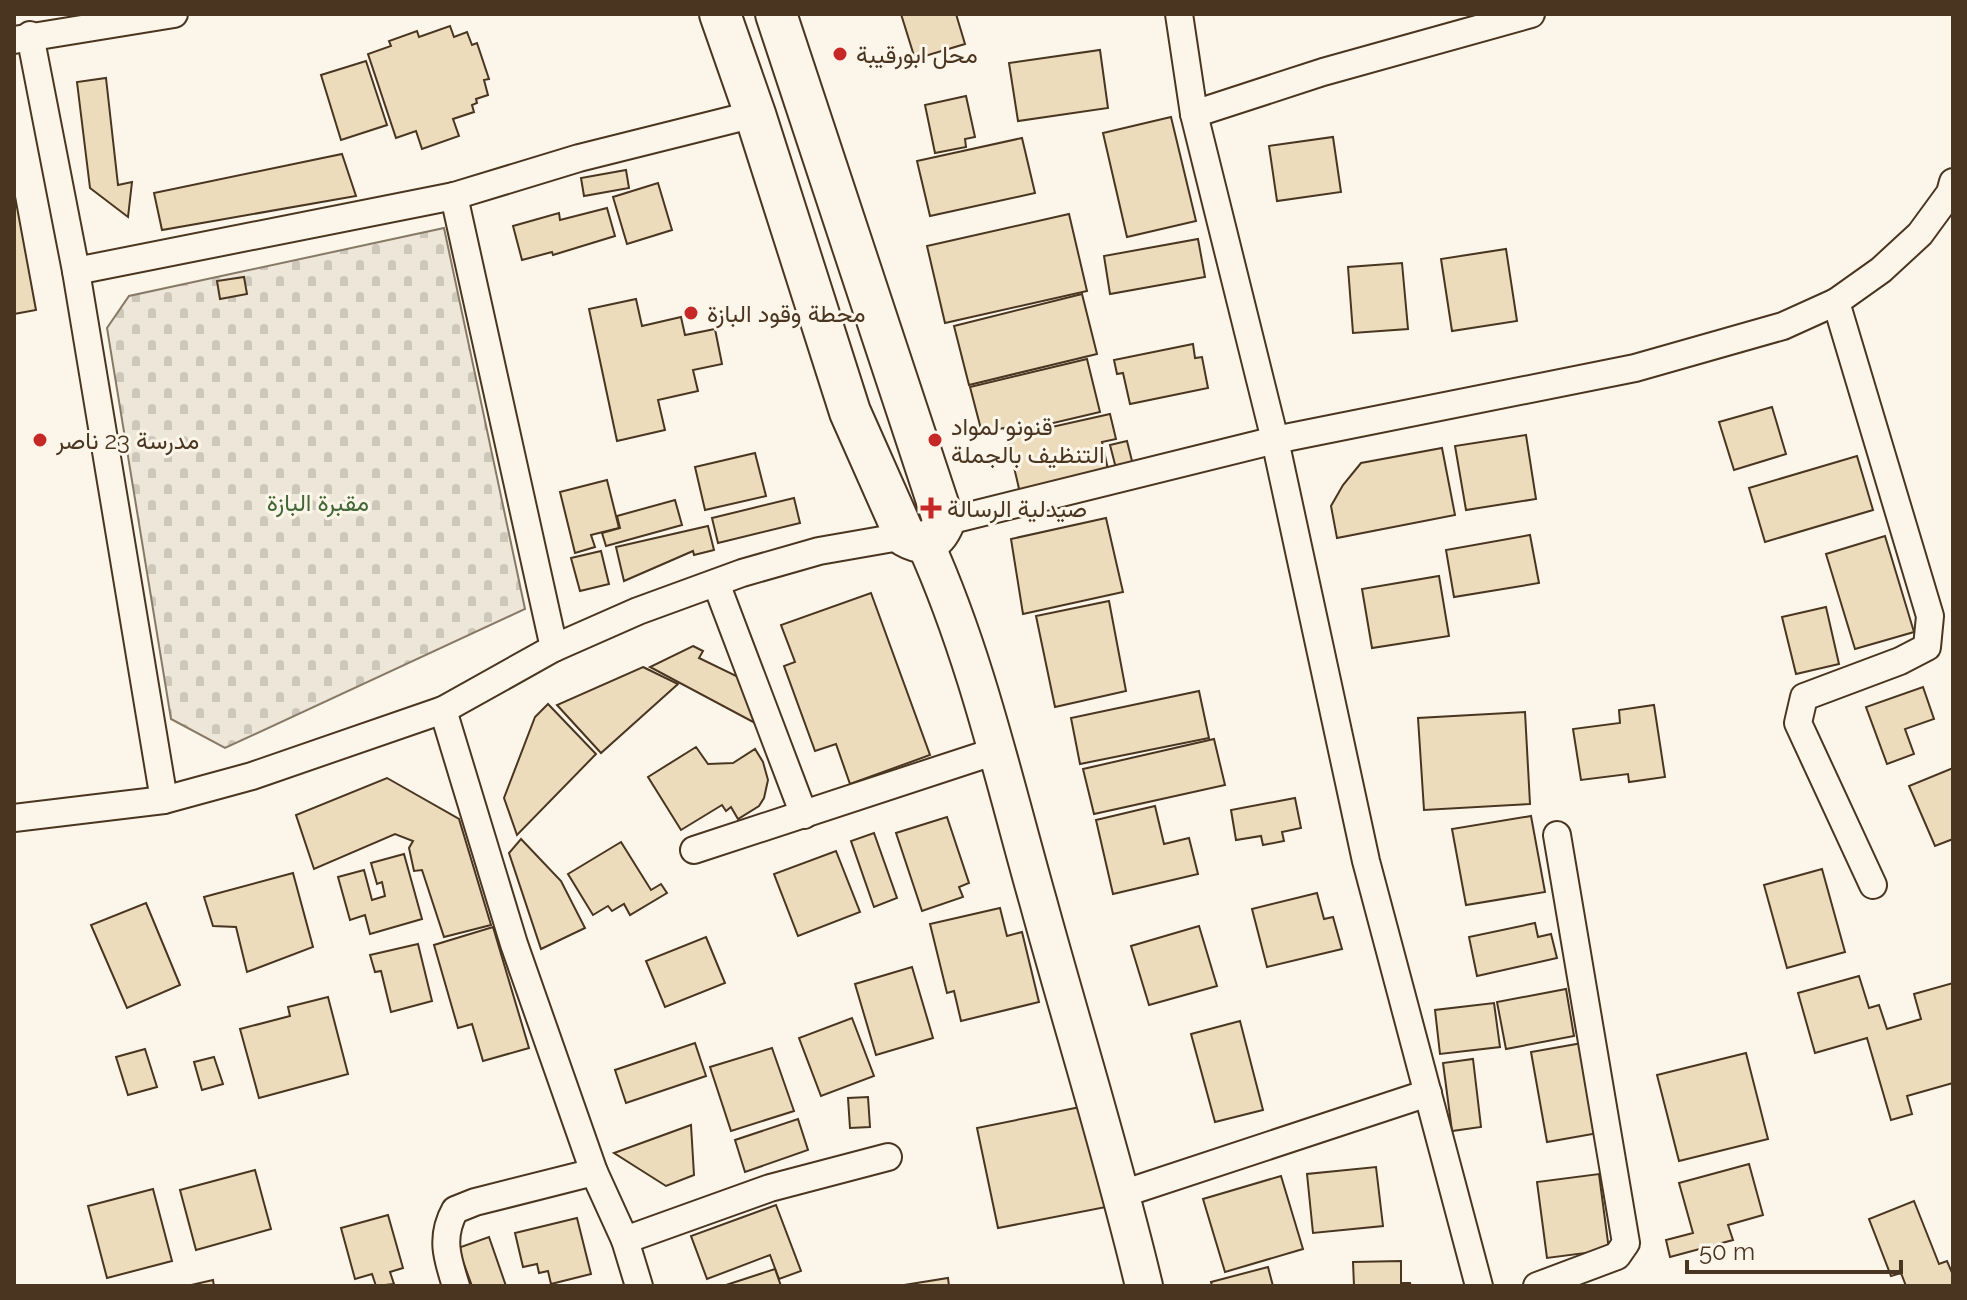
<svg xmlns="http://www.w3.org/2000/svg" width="1967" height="1300" font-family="Raleway,Vazirmatn,sans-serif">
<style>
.cemetery{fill:url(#cemetery-stones);stroke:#887966;stroke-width:2}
.building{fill:#ecdcbc;stroke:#4a3520;stroke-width:2}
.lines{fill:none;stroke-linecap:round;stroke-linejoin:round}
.minor-casing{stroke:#4a3520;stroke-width:30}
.secondary-casing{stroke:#4a3520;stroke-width:40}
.primary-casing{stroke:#4a3520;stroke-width:44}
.minor{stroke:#fbf6e9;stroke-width:26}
.secondary{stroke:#fbf6e9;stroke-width:36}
.primary{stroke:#fbf6e9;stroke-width:40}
.poi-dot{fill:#c62828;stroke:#fbf6e9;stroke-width:3}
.labels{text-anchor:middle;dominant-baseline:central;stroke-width:6;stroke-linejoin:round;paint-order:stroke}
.poi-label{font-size:24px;fill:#4a3520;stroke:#fbf6e9;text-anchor:start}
.park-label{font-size:24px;fill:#436837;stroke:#fbf6e9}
</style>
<defs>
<pattern id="cemetery-stones" width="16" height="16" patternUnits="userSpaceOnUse" patternTransform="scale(2)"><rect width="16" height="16" fill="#ede6d9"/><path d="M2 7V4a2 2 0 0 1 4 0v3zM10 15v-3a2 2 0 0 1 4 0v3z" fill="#cdc6ba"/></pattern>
</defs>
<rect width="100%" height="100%" fill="#fbf6e9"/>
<path class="cemetery" d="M444 228 525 609 225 748 171 719 107 328 129 296Z"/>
<g class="building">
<path d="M901 14H956L965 44 915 59Z"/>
<path d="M450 26 454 37 467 32 472 45 477 43 489 79 484 80 488 95 476 99 477 103 472 105 474 112 453 119 459 136 422 149 416 131 396 138 368 54 391 46 389 41 417 31 419 37Z"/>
<path d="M1100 50 1108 108 1018 121 1009 63Z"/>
<path d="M366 61 387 125 341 140 321 75Z"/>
<path d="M106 78 118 185 132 182 128 217 90 188 77 82Z"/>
<path d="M966 96 975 137 965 139 966 147 935 153 925 105Z"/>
<path d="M1171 117 1196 221 1127 237 1103 133Z"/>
<path d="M1333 137 1341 192 1277 201 1269 146Z"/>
<path d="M1022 138 1035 193 930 216 917 161Z"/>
<path d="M342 154 356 196 162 230 154 193Z"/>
<path d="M626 170 629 188 584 196 581 178Z"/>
<path d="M658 183 672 230 627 244 613 197Z"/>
<path d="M14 191 36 310 14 314Z"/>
<path d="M607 208 615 236 553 255 552 252 522 260 513 226 559 213 560 220Z"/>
<path d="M1069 214 1087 291 945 323 927 246Z"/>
<path d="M1198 239 1205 277 1110 294 1104 256Z"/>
<path d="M1506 249 1517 321 1452 331 1441 259Z"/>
<path d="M1402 263 1408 329 1353 333 1348 267Z"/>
<path d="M244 277 247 294 220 299 217 281Z"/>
<path d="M1082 294 1097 354 969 385 954 326Z"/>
<path d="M636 299 642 326 681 317 685 335 715 329 722 364 693 370 698 391 658 400 665 430 617 441 589 309Z"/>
<path d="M1193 344 1195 358 1202 357 1208 388 1130 404 1123 373 1117 374 1114 360Z"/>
<path d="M1087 359 1100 412 1006 434 1004 428 982 433 970 387Z"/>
<path d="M1772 407 1786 454 1734 470 1719 422Z"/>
<path d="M1110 414 1116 439 1102 442 1109 474 1020 493 1007 437Z"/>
<path d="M1526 435 1536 499 1466 510 1455 446Z"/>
<path d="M1127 441 1135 473 1118 476 1110 445Z"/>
<path d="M1442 448 1455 515 1337 538 1331 506 1343 485 1361 463Z"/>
<path d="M755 453 766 496 705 510 695 467Z"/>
<path d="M1857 456 1873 510 1765 542 1749 488Z"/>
<path d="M607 480 619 528 591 535 595 547 575 553 560 492Z"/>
<path d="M794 498 800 523 718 543 712 518Z"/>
<path d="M675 500 682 525 606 546 602 533 620 528 617 516Z"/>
<path d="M1106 518 1123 592 1023 614 1011 539Z"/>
<path d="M708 526 714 550 694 555 693 551 624 581 616 547Z"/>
<path d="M1530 535 1539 583 1454 597 1446 550Z"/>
<path d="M1885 536 1914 632 1855 649 1826 554Z"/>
<path d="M601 551 609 584 580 591 571 558Z"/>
<path d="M1439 576 1449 636 1372 648 1362 589Z"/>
<path d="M871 593 930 755 850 784 836 744 815 751 784 666 795 662 781 625Z"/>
<path d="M1109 601 1126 691 1055 707 1036 616Z"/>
<path d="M1826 607 1839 664 1796 674 1782 617Z"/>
<path d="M693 646 703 651 699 658 738 677 741 670 755 723 650 667Z"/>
<path d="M643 667 678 684 601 753 557 705Z"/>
<path d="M1923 687 1934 719 1905 729 1914 754 1887 764 1866 707Z"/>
<path d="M1199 691 1209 738 1080 764 1071 718Z"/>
<path d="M548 704 596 754 517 835 504 798 535 717Z"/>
<path d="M1654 705 1665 777 1629 782 1628 774 1581 780 1573 729 1620 723 1619 710Z"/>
<path d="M1525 712 1530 804 1424 810 1418 718Z"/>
<path d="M1214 739 1225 785 1094 814 1083 769Z"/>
<path d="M696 747 708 764 733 763 755 749 763 762 768 780 764 798 759 806 738 819 731 807 726 811 722 805 681 830 648 777Z"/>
<path d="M1953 768V839L1935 846 1909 786Z"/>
<path d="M387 778 459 819 491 925 444 937 422 870 414 871 409 848 413 841 395 834 314 869 296 815Z"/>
<path d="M1295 798 1301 828 1282 832 1284 841 1263 845 1261 836 1236 840 1231 810Z"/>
<path d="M1155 806 1164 844 1189 838 1198 874 1113 894 1096 820Z"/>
<path d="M1531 816 1545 892 1466 905 1452 829Z"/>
<path d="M947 817 969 883 959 887 963 897 922 911 896 833Z"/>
<path d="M874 833 897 898 874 907 851 841Z"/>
<path d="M521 839 561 881 585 928 541 949 509 853Z"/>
<path d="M621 842 651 890 661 884 667 893 630 915 624 904 612 911 608 906 593 915 568 874Z"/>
<path d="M836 851 860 912 798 936 774 874Z"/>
<path d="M404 854 422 919 370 934 365 915 350 920 338 877 364 870 372 900 385 896 382 882 377 884 371 863Z"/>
<path d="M1822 869 1845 952 1787 968 1764 885Z"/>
<path d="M293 873 313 947 247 972 236 927 213 926 204 897Z"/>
<path d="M1317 893 1324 919 1333 917 1342 949 1267 967 1252 909Z"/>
<path d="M146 903 180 985 127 1008 91 925Z"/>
<path d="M1000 908 1007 936 1022 932 1039 1002 961 1021 954 991 947 993 930 924Z"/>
<path d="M1535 923 1538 937 1551 934 1557 958 1477 976 1469 937Z"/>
<path d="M1199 926 1217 986 1149 1005 1131 946Z"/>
<path d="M493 927 529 1048 483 1061 472 1024 458 1028 434 945Z"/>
<path d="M706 937 725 983 665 1007 646 961Z"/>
<path d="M418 944 432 1001 391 1012 381 971 375 972 370 955Z"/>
<path d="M912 967 933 1038 876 1055 855 984Z"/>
<path d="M1859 976 1869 1008 1879 1005 1887 1029 1921 1019 1914 994 1953 983V1083L1907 1096 1912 1114 1891 1120 1867 1038 1815 1053 1798 993Z"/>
<path d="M1566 989 1574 1036 1506 1049 1497 1002Z"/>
<path d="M328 997 348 1074 259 1098 240 1029 290 1016 288 1007Z"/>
<path d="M1494 1003 1500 1047 1440 1054 1435 1010Z"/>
<path d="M852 1018 874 1076 821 1096 799 1038Z"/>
<path d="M1240 1021 1263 1110 1215 1122 1191 1034Z"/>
<path d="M1588 1042 1604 1132 1547 1142 1531 1052Z"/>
<path d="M695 1043 706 1076 626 1103 615 1070Z"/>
<path d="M772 1048 794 1111 731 1131 710 1067Z"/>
<path d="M145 1049 157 1087 128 1095 116 1057Z"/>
<path d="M1746 1053 1768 1139 1679 1161 1657 1075Z"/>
<path d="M214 1057 223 1084 202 1090 194 1062Z"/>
<path d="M1473 1059 1481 1127 1452 1131 1443 1063Z"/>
<path d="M868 1097 870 1127 850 1128 848 1098Z"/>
<path d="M1085 1106 1106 1207 998 1228 977 1128Z"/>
<path d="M798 1119 808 1150 745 1172 735 1140Z"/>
<path d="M691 1125 694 1175 666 1186 614 1153Z"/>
<path d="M1749 1164 1763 1215 1728 1225 1733 1240 1670 1257 1666 1240 1693 1233 1679 1183Z"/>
<path d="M1376 1167 1383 1226 1313 1233 1307 1174Z"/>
<path d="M255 1170 271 1229 196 1250 180 1190Z"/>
<path d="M1599 1174 1609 1250 1547 1258 1537 1182Z"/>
<path d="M1281 1176 1303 1249 1225 1272 1203 1199Z"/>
<path d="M153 1189 172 1261 107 1278 88 1206Z"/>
<path d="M1914 1201 1939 1264 1947 1261 1953 1275V1286H1906L1901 1273 1891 1276 1869 1219Z"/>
<path d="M776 1205 801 1271 779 1279 770 1255 707 1279 691 1236Z"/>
<path d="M388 1215 403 1268 390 1272 394 1284 376 1286 372 1274 355 1279 341 1228Z"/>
<path d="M577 1218 591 1274 551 1284 548 1271 539 1273 537 1264 523 1267 515 1233Z"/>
<path d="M489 1237 506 1286H472L458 1248Z"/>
<path d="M1401 1261V1283H1410L1411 1286H1354L1353 1262Z"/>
<path d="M1268 1267 1273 1286H1212L1211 1282Z"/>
<path d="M775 1269 781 1286H723Z"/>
<path d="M948 1278 949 1286H898Z"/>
<path d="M213 1280 214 1286H187Z"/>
</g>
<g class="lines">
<defs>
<g id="minor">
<path d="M1179 14 1194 114 1275 440 1366 861 1479 1286"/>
<path d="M30 35 76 271 454 196 579 158 755 114"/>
<path d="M14 40 174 14"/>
<path d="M1194 114 1323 72 1531 14"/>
<path d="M454 196 554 648"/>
<path d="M76 271 164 800"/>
<path d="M1836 302 1930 616 1927 647 1900 661 1804 697 1798 723 1873 885"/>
<path d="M944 522 1275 440 1635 368 1783 326 1836 302 1881 270 1920 234 1950 193 1953 182"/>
<path d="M716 583 804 815"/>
<path d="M443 710 514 944 594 1172 475 1202 455 1210C440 1237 447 1258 456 1286"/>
<path d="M14 818 164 800 252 776 443 710 554 648 638 611 742 573 819 551 905 536"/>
<path d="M694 850 996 751"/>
<path d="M594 1172 625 1240"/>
<path d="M1122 1194 1428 1093"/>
<path d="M639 1286 625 1240 770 1188 888 1157"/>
<path d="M1537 1286 1617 1256 1626 1243 1557 835"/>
</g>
<path id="secondary" d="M925 543C976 656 1004 781 1038 901 1073 1029 1113 1156 1144 1286"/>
<path id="primary" d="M720 14 755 114 850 412 905 536C924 547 936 542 944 522L776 14"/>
</defs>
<use href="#minor" class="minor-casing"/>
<use href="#secondary" class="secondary-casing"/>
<use href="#primary" class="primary-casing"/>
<use href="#minor" class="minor"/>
<use href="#secondary" class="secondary"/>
<use href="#primary" class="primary"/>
</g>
<g class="poi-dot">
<circle cx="840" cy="54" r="8"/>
<circle cx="691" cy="313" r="8"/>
<circle cx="40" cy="440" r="8"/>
<circle cx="935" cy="440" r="8"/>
<path d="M927 496h8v8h8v8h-8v8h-8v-8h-8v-8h8z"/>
</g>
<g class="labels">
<g class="poi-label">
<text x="856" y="54">محل ابورقيبة</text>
<text x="707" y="313">محطة وقود البازة</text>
<text x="951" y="426">قنونو لمواد<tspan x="951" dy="28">التنظيف بالجملة</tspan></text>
<text x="56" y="440">مدرسة 23 ناصر</text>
<text x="947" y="508">صيدلية الرسالة</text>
</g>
<g class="park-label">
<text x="318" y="502">مقبرة البازة</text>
</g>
</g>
<rect width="1967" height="1300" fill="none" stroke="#4a3520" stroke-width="32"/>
<path d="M1687 1260v12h214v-12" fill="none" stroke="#4a3520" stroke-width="4"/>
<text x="1699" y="1260" font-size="24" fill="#4a3520" stroke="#fbf6e9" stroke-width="6" paint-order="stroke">50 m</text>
</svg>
